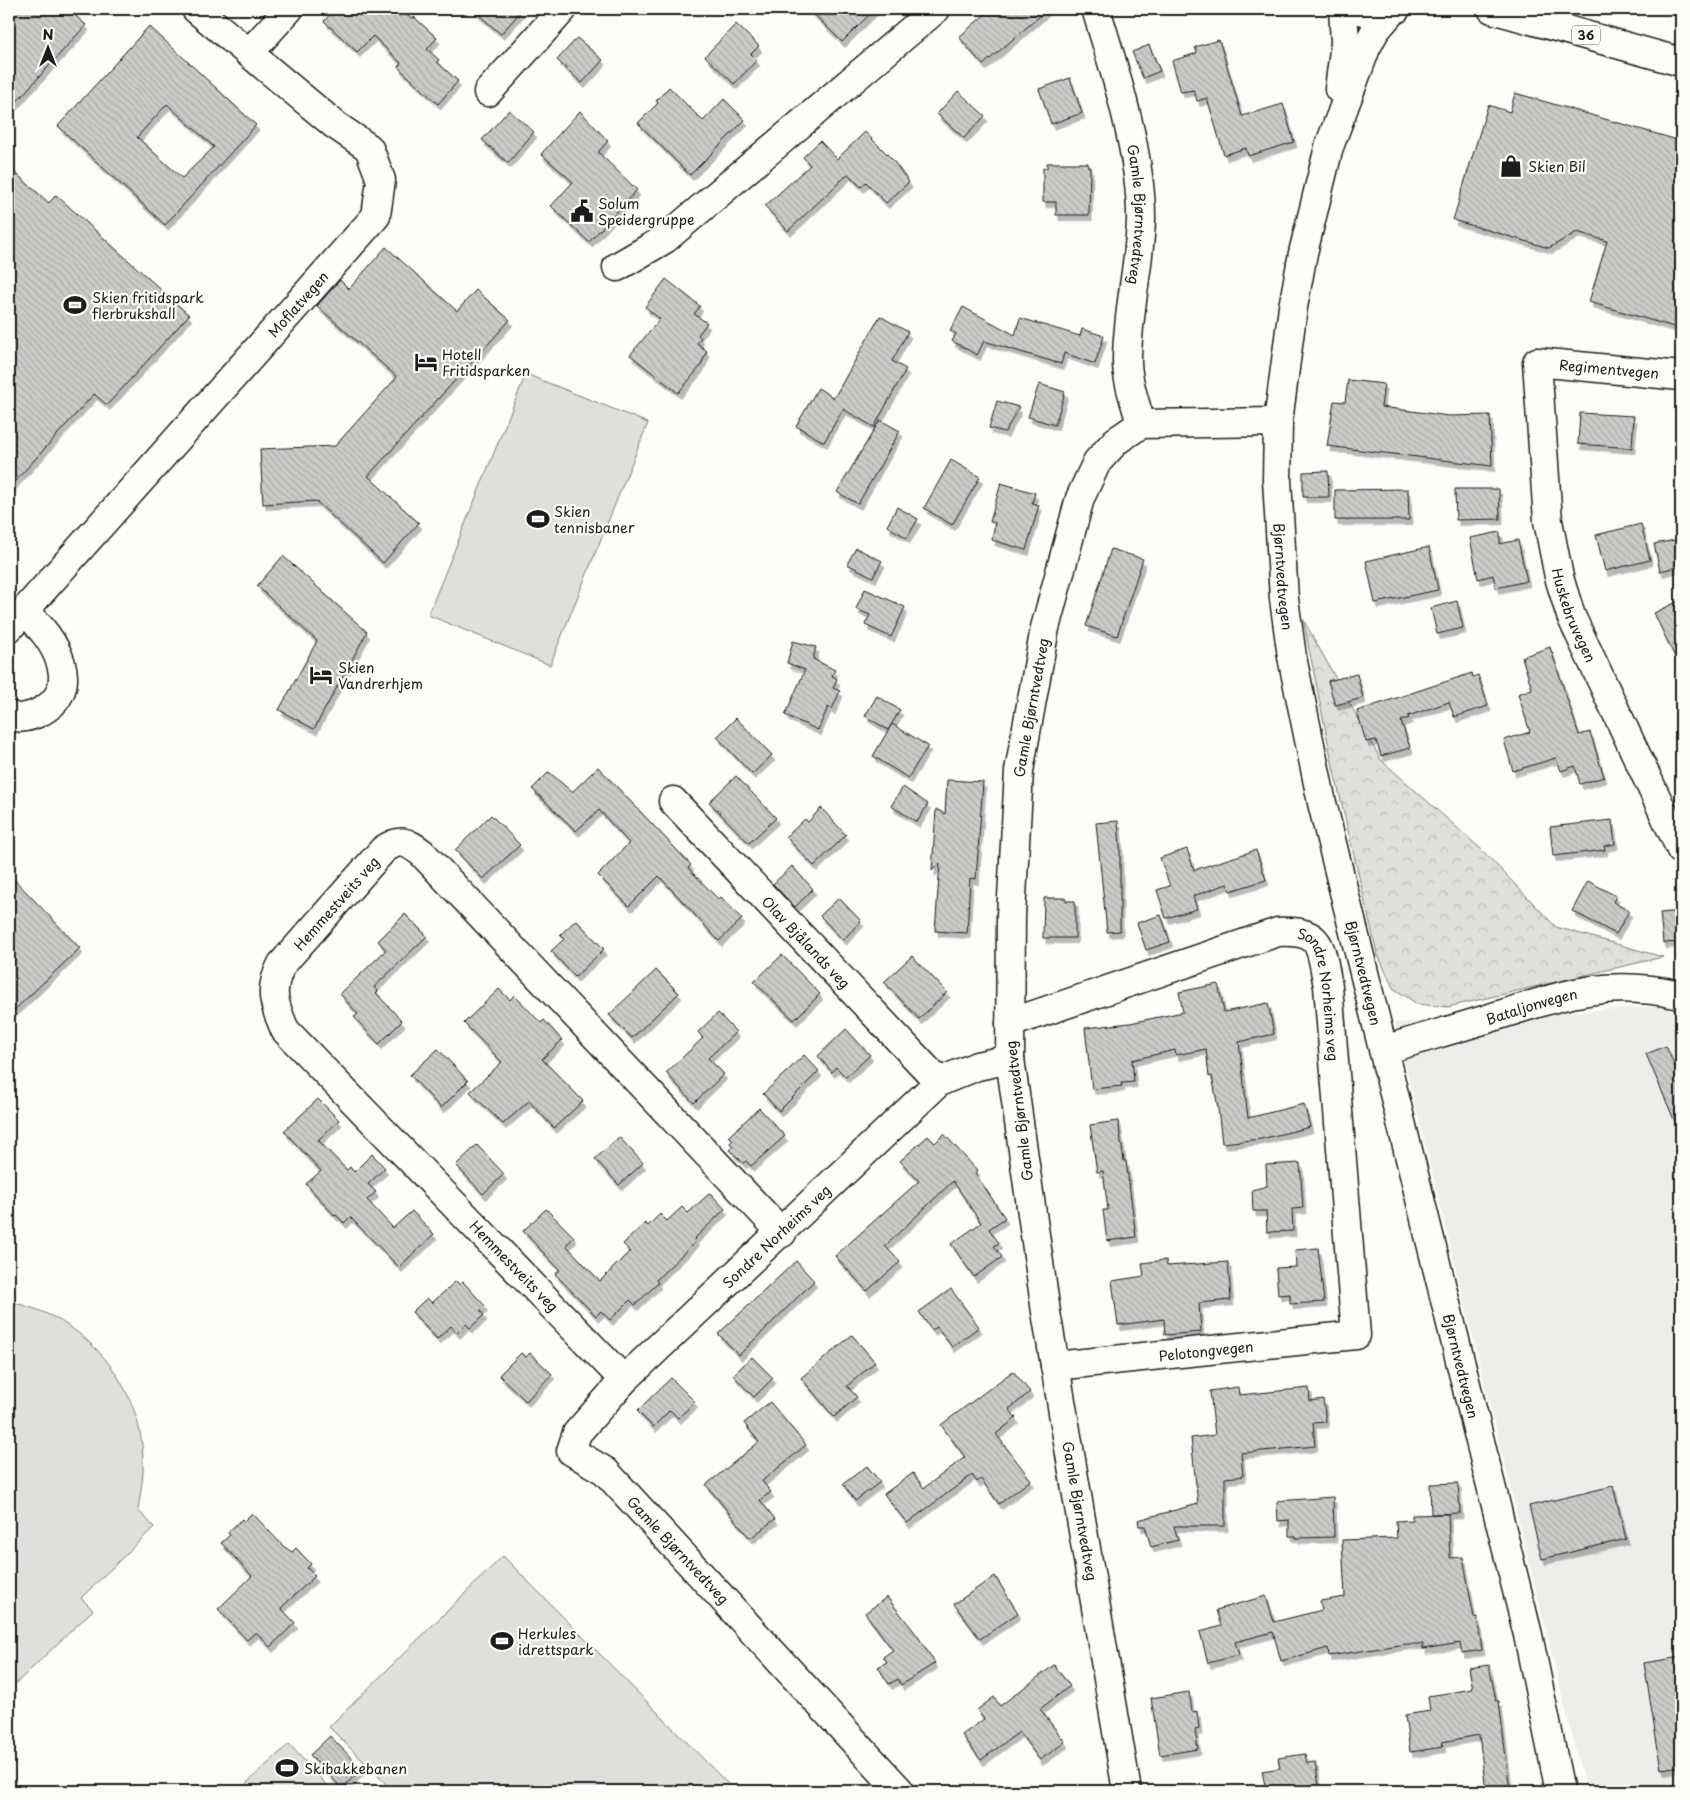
<svg xmlns="http://www.w3.org/2000/svg" width="1690" height="1800" font-family="'Playpen Sans',sans-serif">
<style>
.built{fill:#eeede9}
.forest{fill:url(#forest-crowns);stroke:#7e7e7c}
.garden{fill:#e0dfdb;stroke:#7e7e7c}
.building{fill:url(#building-back-hatch);stroke:#1c1c1c;fill-rule:evenodd;filter:url(#shadow)}
.lines{fill:none;stroke-linecap:round;stroke-linejoin:round}
.minor-casing{stroke:#1c1c1c;stroke-width:31}
.major-casing{stroke:#1c1c1c;stroke-width:31}
.highway-casing{stroke:#1c1c1c;stroke-width:31}
.minor{stroke:#fdfcf7;stroke-width:28}
.major{stroke:#fdfcf7;stroke-width:28}
.highway{stroke:#fdfcf7;stroke-width:28}
.labels{text-anchor:middle;dominant-baseline:central;stroke-width:4.5;stroke-linejoin:round;paint-order:stroke}
.shield{fill:#fdfcf7;stroke:#605f5e;stroke-width:1}
.shield-label{font-size:12px;font-weight:bold;fill:#1c1c1c}
.poi-label{font-size:14px;fill:#1c1c1c;stroke:#fdfcf7;text-anchor:start}
.street-label{font-size:14px;fill:#1c1c1c;stroke:#fdfcf7}
</style>
<defs>
<pattern id="forest-crowns" width="20" height="18" patternUnits="userSpaceOnUse" patternTransform="scale(1.25)"><rect width="20" height="18" fill="#e0dfdb"/><path d="M2 6a3 3 0 1 1 6 0M12 15a3 3 0 1 1 6 0" fill="none" stroke="#c0bfbb"/></pattern>
<pattern id="building-back-hatch" width="6" height="6" patternUnits="userSpaceOnUse" patternTransform="scale(1.25)"><rect width="6" height="6" fill="#cccbc8"/><path d="M-1 5l2 2M0 0l6 6M5-1l2 2" fill="none" stroke="#afaeab"/></pattern>
<filter id="shadow"><feDropShadow dx="3" dy="5.5" stdDeviation="0" flood-color="#0004"/></filter>
</defs>
<rect width="100%" height="100%" fill="#fdfcf7"/>
<filter id="ink" filterUnits="userSpaceOnUse"><feTurbulence type="fractalNoise" baseFrequency=".02" numOctaves="2"/><feDisplacementMap in="SourceGraphic" scale="10" xChannelSelector="R" yChannelSelector="G"/><feConvolveMatrix kernelMatrix="1 2 1 2 8 2 1 2 1" color-interpolation-filters="sRGB"/></filter>
<g filter="url(#ink)">
<path class="built" d="M1666 1006 1681 1017V1791H1586L1395 1023Z"/>
<path class="forest" d="M1303 619 1381 760 1481 849 1556 927 1663 957 1448 1007 1417 1004 1393 988 1377 953 1333 767Z"/>
<g class="garden">
<path d="M526 374 648 423 550 665 428 615Z"/>
<path d="M9 1302C84 1315 142 1384 143 1461 144 1477 140 1494 138 1510L154 1527 81 1598 93 1610 9 1690Z"/>
<path d="M503 1556 735 1791H393L329 1727Z"/>
<path d="M289 1744 332 1791H238Z"/>
</g>
<g class="building">
<path d="M9 9H68L86 25 9 110Z"/>
<path d="M335 9H400L412 19 414 17 437 38 427 49 439 60 437 62 458 81 438 104 398 67 401 63 373 36 357 52 324 21Z"/>
<path d="M472 9H523L501 34Z"/>
<path d="M809 9H875L842 42Z"/>
<path d="M991 9H1048L983 65 959 37Z"/>
<path d="M736 24 759 46 751 54 757 60 734 84 705 56Z"/>
<path d="M149 26 256 125 165 225 58 126ZM167 104 214 147 182 178 137 137Z"/>
<path d="M577 38 603 60 582 83 557 60Z"/>
<path d="M1219 40 1242 116 1283 104 1294 142 1248 156 1246 148 1224 155 1207 98 1197 101 1194 90 1181 92 1172 61 1197 53 1195 47Z"/>
<path d="M1149 45 1160 71 1143 78 1132 52Z"/>
<path d="M1070 78 1082 113 1051 124 1039 89Z"/>
<path d="M669 87 703 121 724 99 745 120 690 175 638 123 658 103 656 101Z"/>
<path d="M958 91 985 116 964 138 937 114Z"/>
<path d="M1515 93 1681 141V329L1589 302 1607 241 1577 232 1549 248 1453 220 1488 105 1510 112Z"/>
<path d="M509 110 534 132 508 163 482 140Z"/>
<path d="M580 111 608 141 598 152 637 190 589 242 551 206 573 182 541 154Z"/>
<path d="M865 132 892 159 909 182 886 203 866 182 861 187 848 174 788 231 765 206 810 165 803 157 820 141 837 159Z"/>
<path d="M1047 163H1088V167H1090L1089 215H1056V202H1043V168H1047Z"/>
<path d="M9 167 49 203 56 195 189 315 107 405 94 394 9 488Z"/>
<path d="M386 247 457 311 476 290 510 320 368 476 419 523 383 563 316 501 263 504 260 449 335 446 397 377 317 306 340 280 349 289Z"/>
<path d="M666 279 700 306 694 314 707 323 698 335 701 338 697 343 707 351 700 367 678 393 630 355 660 319 645 307Z"/>
<path d="M963 307 1015 335 1020 318 1080 336 1082 329 1104 336 1095 364 1064 353 1061 364 984 341 977 355 952 341 956 334 950 331Z"/>
<path d="M880 316 908 332 892 361 906 369 874 427 843 409 824 442 796 426 818 388 834 398Z"/>
<path d="M1348 380 1384 384 1381 407 1449 416 1490 415 1492 466 1327 446 1334 401 1345 402Z"/>
<path d="M1039 384 1065 392 1055 425 1028 417Z"/>
<path d="M997 401 1019 407 1005 432 989 428Z"/>
<path d="M1580 413 1634 416 1632 448 1578 444Z"/>
<path d="M880 420 900 431 858 504 837 492Z"/>
<path d="M951 460 980 477 952 525 924 508Z"/>
<path d="M1328 471 1329 497H1303V472Z"/>
<path d="M1001 483 1035 493 1032 503 1039 505 1026 550 992 540 995 523 990 522Z"/>
<path d="M1408 489 1409 520H1335V490Z"/>
<path d="M1455 489H1499L1500 519 1456 520Z"/>
<path d="M897 507 918 519 907 538 887 526Z"/>
<path d="M1641 524 1650 560 1605 571 1596 535Z"/>
<path d="M1500 532V544L1518 540 1527 581 1496 588 1493 575 1478 579 1470 538Z"/>
<path d="M1675 540 1681 566 1660 571 1654 544Z"/>
<path d="M1429 547 1438 590 1375 603 1366 561Z"/>
<path d="M856 548 882 561 873 577 847 564Z"/>
<path d="M1111 549 1143 559 1117 636 1086 626Z"/>
<path d="M283 556 367 632 314 729 279 710 317 641 257 586Z"/>
<path d="M865 589 905 607 891 637 865 625 870 615 856 609Z"/>
<path d="M1681 600V670L1654 613Z"/>
<path d="M1457 601 1463 628 1437 634 1431 608Z"/>
<path d="M793 641 816 647 813 659 835 670 832 676 837 679 833 688 840 691 832 709 828 707 818 730 785 715 805 670 787 663Z"/>
<path d="M1550 647 1579 735 1590 732 1604 777 1580 784 1575 766 1561 771 1556 758 1513 771 1504 740 1530 732 1518 694 1532 689 1522 657Z"/>
<path d="M1472 673 1473 677 1478 675 1488 706 1454 717 1449 702 1408 716 1409 718 1401 721 1410 748 1381 756 1376 740 1366 742 1357 711Z"/>
<path d="M1357 674 1363 698 1335 705 1328 681Z"/>
<path d="M877 696 900 710 888 730 865 716Z"/>
<path d="M736 718 772 755 752 774 717 737Z"/>
<path d="M892 724 928 746 908 778 873 756Z"/>
<path d="M598 767 691 865 688 868 718 899 721 897 742 919 719 941 659 876 629 906 598 875 629 843 599 810 576 831 532 789 549 772 572 792Z"/>
<path d="M736 776 776 818 749 843 709 802Z"/>
<path d="M947 780 983 782 976 879 970 878 967 933 935 931 940 863 932 871 936 809 945 814Z"/>
<path d="M903 787 928 804 917 822 891 806Z"/>
<path d="M821 808 846 835 814 866 786 837 805 819 808 822Z"/>
<path d="M491 815 520 845 483 879 455 850Z"/>
<path d="M1612 820 1615 844 1604 846 1605 850 1553 856 1550 827Z"/>
<path d="M1118 821 1120 847V931L1107 932 1096 823Z"/>
<path d="M1187 849 1194 870 1256 850 1266 880 1230 891 1227 884 1193 896 1197 909 1166 918 1157 890 1170 886 1160 858Z"/>
<path d="M792 866 813 889 795 907 773 884Z"/>
<path d="M9 874 80 948 9 1015Z"/>
<path d="M1588 881 1616 896 1613 902 1629 911 1616 934 1572 911Z"/>
<path d="M839 898 861 921 843 940 820 916Z"/>
<path d="M1044 898H1066V901H1075V938H1043Z"/>
<path d="M1681 911V942L1663 943 1660 913Z"/>
<path d="M405 914 427 936 374 987 378 991 376 993 402 1021 379 1044 354 1017 358 1014 340 994 386 950 378 941Z"/>
<path d="M1161 915 1170 942 1146 950 1137 923Z"/>
<path d="M576 920 604 949 575 977 551 951 564 939 560 935Z"/>
<path d="M782 955 820 994 794 1020 754 982Z"/>
<path d="M912 956 947 992 919 1019 884 982Z"/>
<path d="M656 970 679 993 632 1038 609 1015Z"/>
<path d="M1218 984 1224 1012 1268 1003 1274 1034 1239 1042 1248 1118 1304 1104 1310 1127 1261 1139 1222 1143 1218 1108 1212 1076 1209 1077 1206 1049 1176 1055 1175 1050 1132 1060 1134 1082 1121 1083 1122 1086 1092 1089 1085 1028 1130 1023 1183 1012 1179 992Z"/>
<path d="M499 989 510 1000 514 995 541 1023 544 1020 562 1040 542 1059 583 1101 554 1128 529 1101 503 1124 470 1092 502 1062 464 1023Z"/>
<path d="M718 1013 736 1032 708 1058 724 1074 694 1103 666 1073 703 1038 698 1032Z"/>
<path d="M846 1029 870 1055 846 1077 836 1067 832 1072 818 1056Z"/>
<path d="M1666 1046 1681 1081V1136L1646 1054Z"/>
<path d="M438 1049 468 1081 441 1108 410 1075Z"/>
<path d="M804 1055 819 1071 779 1111 763 1094Z"/>
<path d="M318 1099 339 1120 318 1140 347 1170 350 1167 354 1172 372 1154 385 1168 368 1184 376 1192 367 1200 393 1228 412 1211 434 1234 399 1267 350 1217 344 1223 336 1215 335 1216 306 1184 321 1171 284 1131Z"/>
<path d="M759 1108 785 1136 751 1166 746 1161 743 1163 730 1150 733 1147 730 1143 733 1140 729 1136Z"/>
<path d="M1118 1121 1124 1161H1126L1136 1237 1107 1241 1103 1210H1108L1103 1171 1097 1172 1090 1125Z"/>
<path d="M944 1134 977 1170 975 1173 1005 1218 989 1229 999 1243 994 1246 1002 1257 974 1277 951 1244 981 1223 953 1181 885 1246 900 1262 867 1291 835 1256 919 1181 900 1161 928 1136 935 1143Z"/>
<path d="M619 1137 643 1163 619 1185 595 1159Z"/>
<path d="M477 1145 504 1174 483 1194 456 1165Z"/>
<path d="M1300 1163 1303 1208 1292 1209 1293 1231 1267 1232 1266 1211H1253L1252 1190 1267 1186 1266 1165Z"/>
<path d="M710 1193 725 1209 694 1239 696 1241 656 1280 658 1283 635 1305 630 1300 610 1320 601 1311 596 1316 555 1274 560 1270 523 1231 546 1209 574 1237 566 1245 600 1281 630 1251 623 1244 645 1223 648 1226 660 1214 667 1221 682 1207 688 1213Z"/>
<path d="M1318 1248 1324 1302 1290 1304V1294L1278 1295 1276 1268 1296 1267 1295 1250Z"/>
<path d="M1166 1260 1167 1266 1228 1262 1231 1300 1199 1303 1201 1332 1165 1335 1164 1319 1118 1325 1112 1281 1144 1276 1142 1263Z"/>
<path d="M796 1261 814 1281 739 1355 718 1334Z"/>
<path d="M456 1281 460 1285 463 1282 485 1306 480 1311 484 1315 470 1328 466 1324 457 1333 451 1326 437 1339 412 1312 427 1298 432 1303Z"/>
<path d="M951 1289 979 1327 952 1347 937 1327 932 1330 919 1312Z"/>
<path d="M852 1335 875 1362 847 1386 857 1397 834 1417 801 1378Z"/>
<path d="M521 1353 526 1357 530 1353 552 1374 526 1401 499 1375Z"/>
<path d="M752 1357 773 1378 754 1397 733 1375Z"/>
<path d="M1013 1371 1030 1392 1009 1409 1016 1418 996 1434 1031 1480 999 1504 981 1479 977 1482 972 1475 907 1523 884 1494 913 1473 924 1488 965 1457 941 1425Z"/>
<path d="M671 1378 695 1402 678 1418 670 1410 653 1427 637 1411Z"/>
<path d="M1238 1387 1239 1395 1309 1388 1310 1401 1323 1399 1326 1422 1313 1423 1315 1446 1241 1453 1243 1476 1225 1478V1526H1174L1178 1540 1151 1547 1145 1526H1139L1138 1520 1198 1504 1191 1438 1215 1435 1210 1391Z"/>
<path d="M770 1402 806 1445 762 1481 771 1492 760 1500 775 1519 752 1537H749L706 1485 759 1442 744 1423Z"/>
<path d="M867 1466 880 1482 855 1501 843 1484Z"/>
<path d="M1458 1483 1460 1513 1431 1514 1430 1484Z"/>
<path d="M1613 1486 1626 1539 1542 1559 1529 1506Z"/>
<path d="M1333 1497 1334 1537 1296 1538V1536H1289V1520L1278 1521 1277 1501Z"/>
<path d="M252 1513 283 1546 292 1552 296 1548 311 1564 307 1568 315 1576 281 1608 295 1623 270 1647 256 1632 247 1640 218 1609 252 1576 221 1543 230 1535 228 1532 242 1519 244 1521Z"/>
<path d="M1448 1514 1450 1558 1463 1557 1474 1618 1477 1617 1482 1650 1462 1653 1460 1643 1423 1649V1644H1406L1329 1656 1328 1648 1281 1661 1273 1632 1235 1642 1239 1655 1208 1663 1200 1632 1221 1626 1216 1610 1266 1596 1274 1622 1322 1610 1320 1601 1345 1597 1342 1540 1397 1538 1396 1521 1412 1520V1515Z"/>
<path d="M995 1576 1018 1613 980 1639 954 1604Z"/>
<path d="M887 1597 917 1635 935 1663 901 1685 898 1679 889 1684 878 1667 887 1662 883 1657 893 1650 865 1613Z"/>
<path d="M1681 1657V1766L1661 1769 1644 1663Z"/>
<path d="M1054 1665 1070 1686 1040 1709 1065 1742 1040 1760 1019 1732 981 1760 962 1735 984 1719 977 1710 994 1697 1000 1706Z"/>
<path d="M1489 1665 1496 1701H1499L1510 1791H1486L1479 1735 1442 1742 1443 1747 1410 1752 1405 1715 1430 1711 1428 1696 1473 1689 1469 1668Z"/>
<path d="M1189 1692 1192 1712 1197 1711 1199 1729 1195 1730 1198 1749 1160 1755 1151 1698Z"/>
<path d="M330 1736 362 1769 342 1788 310 1755Z"/>
<path d="M1305 1754 1307 1763 1315 1762 1320 1791H1279V1787L1266 1790 1262 1771 1280 1768 1278 1758Z"/>
</g>
<g class="lines">
<defs>
<g id="minor">
<path id="s1" d="M1096 9C1115 71 1142 156 1141 221 1139 268 1127 315 1127 361 1127 383 1136 404 1141 424"/>
<path d="M250 52 289 9"/>
<path d="M488 92 563 9"/>
<path d="M617 267 665 239 936 9"/>
<path id="s2" d="M1681 376 1537 362 1548 521 1559 577 1571 616 1681 850"/>
<path id="s3" d="M9 628 376 216 381 180 369 148 335 125 196 9"/>
<path d="M9 715C18 720 29 717 38 713 87 689 54 637 25 612"/>
<path id="s4" d="M673 801 939 1082"/>
<path id="s5" d="M1010 1023 1278 932C1324 930 1320 947 1328 986L1356 1335 1055 1366"/>
<path id="s6" d="M1384 1050C1419 1039 1455 1029 1490 1018 1563 995 1604 978 1681 995"/>
<path id="s7" d="M624 1380 285 1030C274 1004 268 990 282 964L383 850C400 838 406 841 422 853L782 1233"/>
<path id="s8" d="M900 1791 605 1471 571 1451 577 1433 624 1380 939 1082 977 1066 1010 1059"/>
<path id="s9" d="M1127 1791 1046 1312 1010 1059 1011 915 1019 771 1045 628 1080 498 1097 462 1116 441 1141 424 1278 422"/>
</g>
<g id="major">
<path id="s10" d="M1392 11 1375 31 1366 48 1329 147 1303 253 1293 307 1278 422 1277 480 1284 599 1292 657 1322 803 1528 1635 1560 1791"/>
<path d="M1339 89 1345 43 1343 9"/>
</g>
<g id="highway">
<path d="M1357 9 1373 14 1396 9"/>
<path d="M1492 9 1681 62"/>
</g>
</defs>
<use href="#minor" class="minor-casing"/>
<use href="#major" class="major-casing"/>
<use href="#highway" class="highway-casing"/>
<use href="#minor" class="minor"/>
<use href="#major" class="major"/>
<use href="#highway" class="highway"/>
</g>
</g>
<defs>
<symbol id="shop-bare" viewBox="-9 -9 18 18"><path d="M-5-2.5h2.3a2.7 3.5 0 0 1 5.4 0H5L5.5 6h-11ZM-1.5-2.5h3a1.5 2.3 0 0 0-3 0Z" fill="#1c1c1c" stroke="#fdfcf7" stroke-width="2.5" paint-order="stroke"/></symbol>
<symbol id="civic-bare" viewBox="-9 -9 18 18"><path d="M-.6-6.5H3V-4.5H.6V-3L4-1V1h2V6H-6V1h2V-1L-.6-3ZM-1.2 2.5V6h2.4V2.5Z" fill="#1c1c1c" stroke="#fdfcf7" stroke-width="2.5" paint-order="stroke"/></symbol>
<symbol id="stadium-bare" viewBox="-9 -9 18 18"><path d="M0-5a6.5 5 0 1 0 0 10a6.5 5 0 1 0 0-10ZM-3.5-1.8h7v3.6h-7Z" fill="#1c1c1c" stroke="#fdfcf7" stroke-width="2.5" paint-order="stroke"/></symbol>
<symbol id="hotel-bare" viewBox="-9 -9 18 18"><path d="M-6-4.5h1.5V1H6V5H4.5V3h-9V5H-6ZM-4 0a1.8 1.8 0 1 1 3.6 0ZM.5 0V-2.5h3Q6-2.5 6 0Z" fill="#1c1c1c" stroke="#fdfcf7" stroke-width="2.5" paint-order="stroke"/></symbol>
</defs>
<g fill-rule="evenodd">
<use href="#shop-bare" x="1495" y="150" width="32" height="32"/>
<use href="#civic-bare" x="566" y="195" width="32" height="32"/>
<use href="#stadium-bare" x="59" y="289" width="32" height="32"/>
<use href="#hotel-bare" x="410" y="346" width="32" height="32"/>
<use href="#stadium-bare" x="522" y="503" width="32" height="32"/>
<use href="#hotel-bare" x="305" y="659" width="32" height="32"/>
<use href="#stadium-bare" x="486" y="1625" width="32" height="32"/>
<use href="#stadium-bare" x="271" y="1752" width="32" height="32"/>
</g>
<g class="labels">
<rect class="shield" x="1572" y="25.5" width="28" height="19" rx="4"/>
<g class="shield-label">
<text x="1586" y="35">36</text>
</g>
<g class="poi-label">
<text x="1528" y="166">Skien Bil</text>
<text x="598" y="203">Solum<tspan x="598" dy="16">Speidergruppe</tspan></text>
<text x="92" y="297">Skien fritidspark<tspan x="92" dy="16">flerbrukshall</tspan></text>
<text x="442" y="354">Hotell<tspan x="442" dy="16">Fritidsparken</tspan></text>
<text x="554" y="511">Skien<tspan x="554" dy="16">tennisbaner</tspan></text>
<text x="338" y="667">Skien<tspan x="338" dy="16">Vandrerhjem</tspan></text>
<text x="518" y="1633">Herkules<tspan x="518" dy="16">idrettspark</tspan></text>
<text x="304" y="1768">Skibakkebanen</text>
</g>
<g class="street-label">
<text stroke="none"><textPath href="#s1" startOffset="211">Gamle Bjørntvedtveg</textPath></text>
<text stroke="none"><textPath href="#s3" startOffset="434">Moflatvegen</textPath></text>
<text transform="translate(1609 369) rotate(5)">Regimentvegen</text>
<text stroke="none"><textPath href="#s10" startOffset="586">Bjørntvedtvegen</textPath></text>
<text stroke="none"><textPath href="#s2" startOffset="402">Huskebruvegen</textPath></text>
<text stroke="none"><textPath href="#s9" startOffset="1094">Gamle Bjørntvedtveg</textPath></text>
<text stroke="none"><textPath href="#s7" startOffset="638">Hemmestveits veg</textPath></text>
<text stroke="none"><textPath href="#s4" startOffset="194">Olav Bjålands veg</textPath></text>
<text stroke="none"><textPath href="#s10" startOffset="991">Bjørntvedtvegen</textPath></text>
<text stroke="none"><textPath href="#s5" startOffset="374">Sondre Norheims veg</textPath></text>
<text stroke="none"><textPath href="#s6" startOffset="154">Bataljonvegen</textPath></text>
<text transform="translate(1019 1111) rotate(-97)">Gamle Bjørntvedtveg</text>
<text stroke="none"><textPath href="#s8" startOffset="774">Sondre Norheims veg</textPath></text>
<text transform="translate(514 1266) rotate(46)">Hemmestveits veg</text>
<text transform="translate(1206 1351) rotate(-6)">Pelotongvegen</text>
<text stroke="none"><textPath href="#s10" startOffset="1396">Bjørntvedtvegen</textPath></text>
<text transform="translate(1080 1511) rotate(80)">Gamle Bjørntvedtveg</text>
<text transform="translate(678 1550) rotate(47)">Gamle Bjørntvedtveg</text>
</g>
</g>
<rect width="1690" height="1800" fill="none" stroke="#fdfcf7" stroke-width="30"/>
<rect x="15" y="15" width="1660" height="1770" fill="none" stroke="#1c1c1c" stroke-width="2" filter="url(#ink)"/>
<g transform="translate(48 48)" stroke="#fdfcf7" stroke-width="4" paint-order="stroke">
<path d="M0-4L9 19L0 12L-9 19Z" fill="#1c1c1c"/>
<text y="-8" font-size="14" font-weight="bold" text-anchor="middle" fill="#1c1c1c">N</text>
</g>
</svg>
